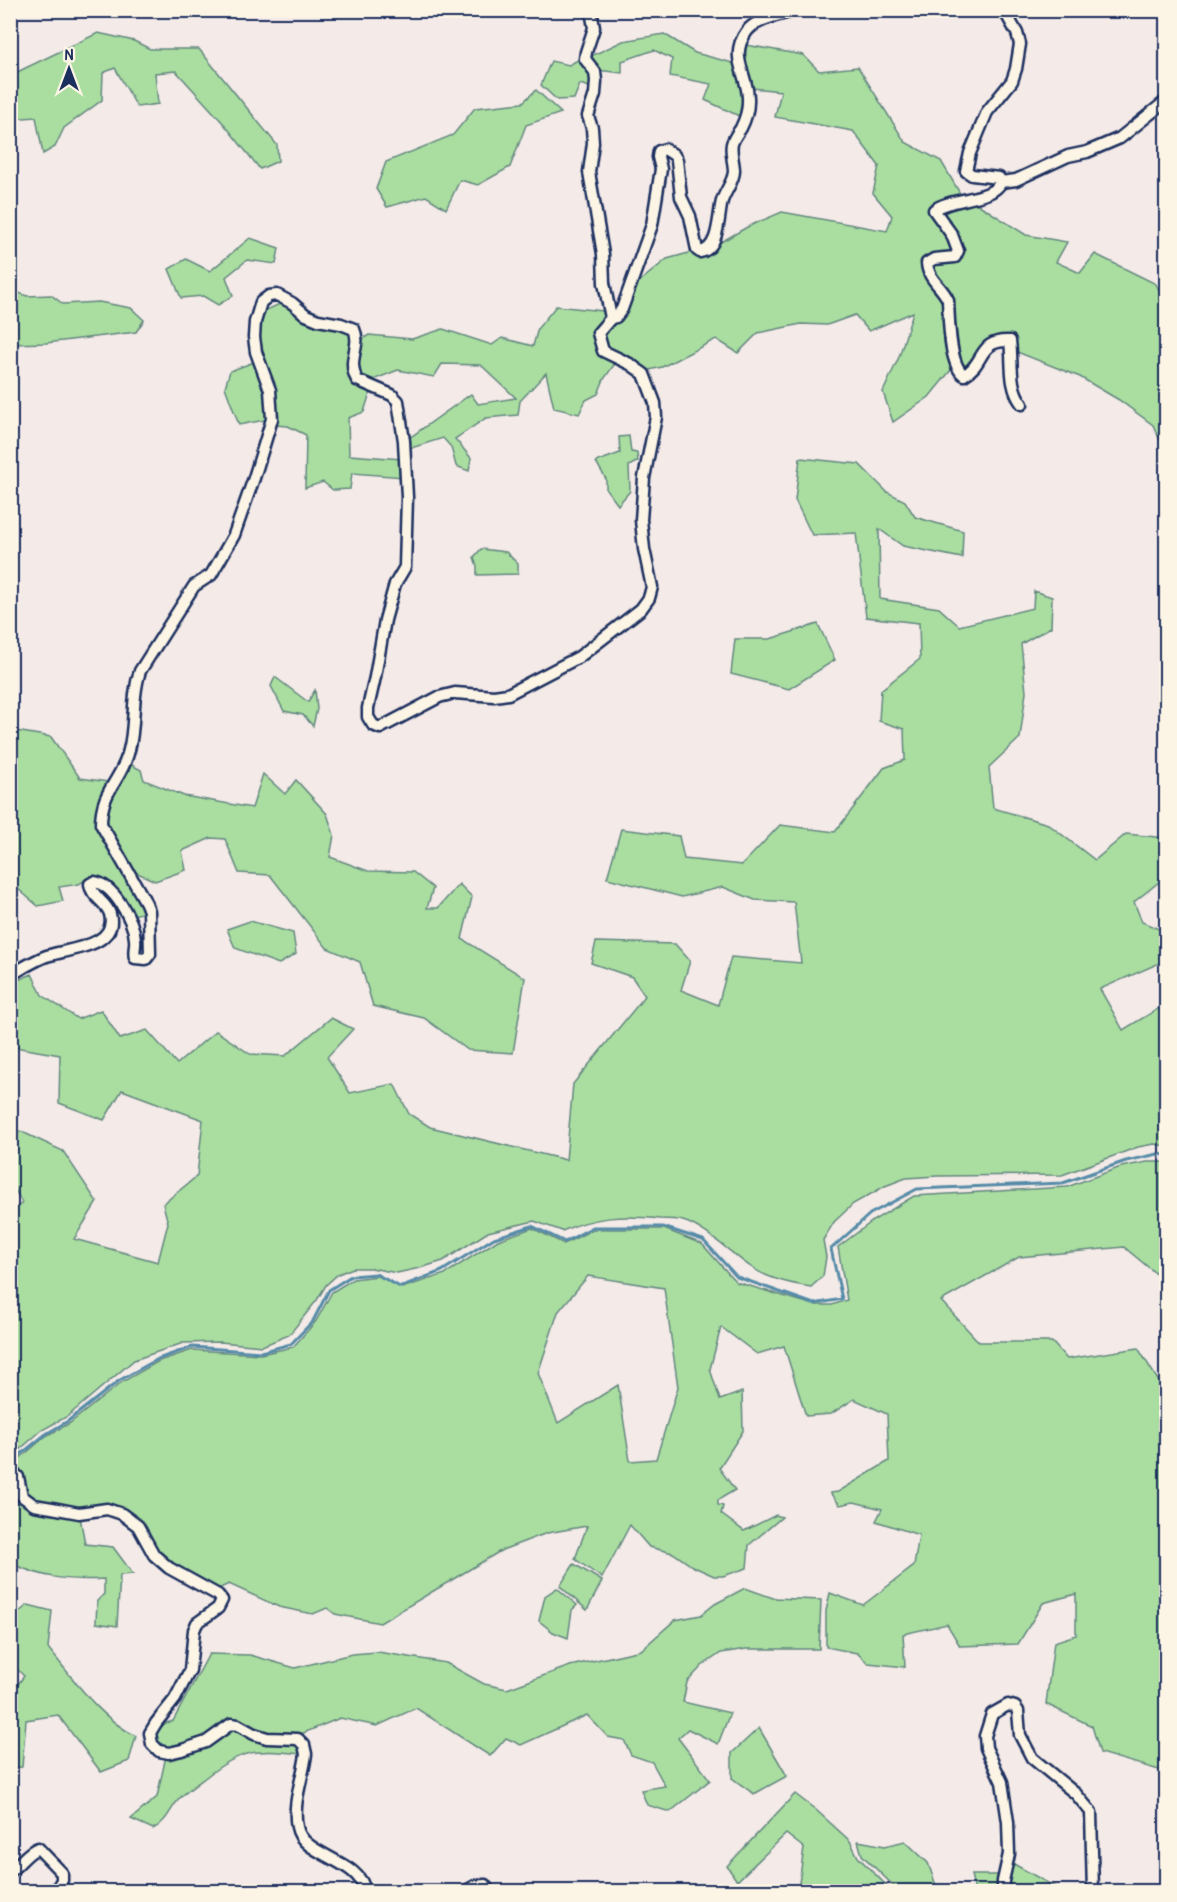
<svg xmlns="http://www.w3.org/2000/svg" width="1177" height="1902" font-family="'Patrick Hand',sans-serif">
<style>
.green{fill:#aadea0;stroke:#62867f;stroke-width:1.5;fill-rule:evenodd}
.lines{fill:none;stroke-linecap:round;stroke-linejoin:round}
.stream{stroke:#558ba8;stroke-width:3}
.minor-casing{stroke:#1b2f5e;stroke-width:15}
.minor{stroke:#fcf5e5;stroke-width:10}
</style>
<rect width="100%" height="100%" fill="#f4eae7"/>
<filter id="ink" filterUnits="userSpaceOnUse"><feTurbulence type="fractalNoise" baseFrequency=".0167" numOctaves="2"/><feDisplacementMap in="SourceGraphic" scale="12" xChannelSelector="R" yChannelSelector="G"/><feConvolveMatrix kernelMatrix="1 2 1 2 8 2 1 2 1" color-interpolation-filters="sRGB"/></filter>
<g filter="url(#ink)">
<g class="green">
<path d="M98 33 134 41 150 49H199L277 145 278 161 260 169 224 124 176 71 155 73 158 104 137 107 115 68 103 73 102 100 64 128 55 147 43 154 36 117 11 119V75Z"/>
<path d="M664 34 695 53 737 64 747 100 739 116 705 100 711 84 670 76 672 59 654 50 622 61V73L597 70 589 57 623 41Z"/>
<path d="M746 45 803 55 819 71 858 67 905 142 941 161 961 195 941 201 930 206 929 212 940 224 954 246 952 254 923 268 927 279 945 302 951 370 929 397 893 422 883 392 899 357 913 312 869 331 855 315 827 325 801 324 758 333 738 353 716 339 662 367 645 371 606 348 601 333 633 287 667 259 714 246 749 226 782 212 887 231 892 216 873 193 879 166 853 131 775 117 781 91 752 88C745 73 741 61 746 45Z"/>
<path d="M583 57 593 75 592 88 580 84 574 99 557 100 541 85 551 61 569 65Z"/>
<path d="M536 90 561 113 526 125 510 167 478 185 460 180 446 209 426 196 387 207 376 189 386 162 453 135 475 108 522 103Z"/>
<path d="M976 203 1026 235 1067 242 1056 262 1080 273 1095 254 1156 284 1166 304V445L1160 440 1153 425 1119 400 1080 377 1017 352 1012 338 1002 336 988 340 971 364 963 369 958 365 951 297 937 280 932 266 960 261C966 245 949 228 941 215L954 208Z"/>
<path d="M250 238 279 248 276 264 247 260 226 277 233 296 218 305 203 296 181 298 169 269 186 259 210 271Z"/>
<path d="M11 290 27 296 51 295 63 304 99 302 131 308 144 320 136 332 46 343 11 344Z"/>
<path d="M284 302 352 332 350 371 374 389 369 396 364 412 348 418 349 455 402 459 404 477 352 473 350 489 333 490 323 482 305 488 306 435 288 426 274 425 259 351 260 313Z"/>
<path d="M556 306 603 311 606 318 596 336 616 362 604 379 598 394 586 400 579 414 554 408 546 373 520 401 518 415 486 418 455 439 471 458 469 471 456 466 451 447 443 438 408 449V439L471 394 478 404 516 398 481 365 442 364 434 377 398 370 368 382 359 377 355 359 359 341 369 335 412 339 443 329 492 345 502 338 533 346 538 328Z"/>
<path d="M254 362 265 384 270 419 239 425 225 387 230 371Z"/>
<path d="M629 436 631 452 637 453 638 461 629 466 630 491 618 505 606 489V479L596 462 620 453 619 437Z"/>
<path d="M800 458 859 464 887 492 905 501 915 517 963 531 962 558 903 546 879 529 880 599 939 608 959 626 1033 608 1034 591 1052 597 1051 627 1021 644 1026 692 1020 738 989 767 993 808 1048 824 1095 860 1126 834 1166 838V881L1164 878 1134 902 1142 922 1166 932V953L1162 962 1100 989 1123 1030 1166 1004V1146L1154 1144 1138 1147 1062 1175 937 1176 906 1178 885 1186 853 1204 834 1222 823 1240 826 1257 823 1276 811 1287C791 1284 768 1279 751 1267 732 1254 704 1227 683 1221 676 1219 667 1219 660 1219 623 1215 596 1216 562 1231L534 1221 488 1232 443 1261 420 1268 397 1273 371 1268H353L338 1274 326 1285 317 1300 289 1335 262 1346 220 1342 183 1343 134 1360 68 1416 42 1430 11 1457 10 1213 22 1203 11 1182V1141L20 1131 63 1151 97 1202 74 1239 158 1262 168 1223 163 1204 197 1176 203 1120 122 1090 104 1120 59 1103 60 1055 15 1047 11 1066V983L32 974 42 995 78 1019 101 1010 120 1039 147 1030 177 1064 216 1031 250 1054 285 1056 331 1018 353 1029 327 1057 350 1093 394 1084 409 1114 430 1127 566 1160 573 1084 645 996 632 977 591 963 596 942 675 944 690 961 681 990 718 1005 731 957 801 963 794 902 755 900 723 887 682 897 607 878 621 829 679 836 684 859 742 865 780 825 835 832 884 768 905 760 904 729 879 721 881 690 920 659 919 623 866 617 856 533 812 535 795 500Z"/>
<path d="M481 549 506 552 518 564V574L477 575V566L474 557Z"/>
<path d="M818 624 835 660 789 689 731 674 735 639H770Z"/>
<path d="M275 677 308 702 315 690 317 709 313 726 303 715 284 711 271 686Z"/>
<path d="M10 730 51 737 80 778 109 782 102 794 98 808 146 912 133 915 126 901 103 878H88L79 884 59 887 63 901 38 906 11 883Z"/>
<path d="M128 763 141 770 144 780 184 796 252 808 263 774 285 794 296 780 327 814 334 835 330 857 368 871 413 872 433 888 427 908H438L459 884 472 897 462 939 525 978 513 1053 468 1050 424 1018 373 1006 360 962 327 948 270 875 239 873 225 839 211 838 182 851 186 870 155 881 131 870 105 820 108 799Z"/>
<path d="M250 921 293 933 296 954 279 964 235 948 227 929Z"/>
<path d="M1147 1162H1166V1282L1124 1247 1019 1257 941 1301 979 1342H1052L1067 1359 1138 1348 1166 1393V1772L1100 1753 1092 1726 1046 1704 1054 1642 1076 1635V1594L1043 1603 1018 1644 960 1646 947 1624 903 1634 905 1667 868 1663 857 1653 826 1647V1611L830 1593 863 1605 914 1566 919 1535 876 1521 882 1509 854 1502 840 1505 830 1493 838 1492 889 1461 887 1414 854 1399 831 1414 806 1416 784 1346 757 1354 721 1327 710 1369 720 1400 742 1392 743 1431 719 1468 735 1490 718 1500V1505L723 1506 721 1514 744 1531 776 1515 782 1517 749 1545 747 1568 723 1576H714L692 1566 673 1553 649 1547 630 1525 602 1578 575 1559 587 1526 547 1533 502 1550 380 1623 335 1614 327 1608 313 1614 279 1607 229 1584 218 1589 169 1564 121 1512C101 1511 38 1510 25 1495 19 1488 16 1474 12 1465L46 1436 70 1423 122 1382 159 1361 192 1350 261 1354 293 1347 316 1321 332 1292 353 1279 378 1276 402 1288 445 1274 498 1240 532 1228 564 1244 594 1229H664L702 1244 736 1282 814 1305H832L847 1300 838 1247 874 1220 914 1196 1067 1187 1121 1167ZM588 1276 664 1288 678 1387 656 1459 630 1461 618 1385 558 1423 538 1373 558 1312Z"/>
<path d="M10 1478C13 1486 15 1498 23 1504 37 1514 62 1514 80 1517L85 1544 113 1547 133 1574 120 1575 117 1626 96 1623 97 1601 104 1594V1579C69 1581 42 1578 11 1563Z"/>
<path d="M574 1564 602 1581 587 1610 560 1586Z"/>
<path d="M557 1588 577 1605 572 1610 568 1638 553 1632 539 1621 545 1596Z"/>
<path d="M745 1588 773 1598 821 1600 819 1649H746L721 1653 702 1666 687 1682 683 1702 730 1713 718 1744 688 1729 678 1738 710 1780 670 1812 647 1805 641 1790 665 1786 652 1762 631 1755 624 1740 608 1737 587 1715 521 1745 506 1738 490 1756 416 1708 377 1726 340 1718 301 1734 286 1735 261 1732 244 1723C223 1731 179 1754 159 1745L156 1736 159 1725 173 1721 209 1654 250 1655 295 1668 352 1654 378 1652 446 1663 484 1684 507 1689 570 1666 641 1650 675 1620 701 1615 715 1604Z"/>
<path d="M28 1605 52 1611 48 1648C74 1679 99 1718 136 1736L129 1761 101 1772 58 1715 26 1720 22 1767 11 1768V1694L24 1676 11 1663V1618Z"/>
<path d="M234 1728 296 1742 301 1754C258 1748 240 1750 206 1777 197 1784 188 1790 180 1798 169 1810 168 1821 153 1829L131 1819 157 1797 166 1756Z"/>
<path d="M759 1728 787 1776 754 1794 732 1778V1753Z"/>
<path d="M795 1794 816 1810 850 1841 858 1857 892 1891H814L799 1883 804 1848 786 1834 737 1881 727 1866Z"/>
<path d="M858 1841 885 1846 905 1841 928 1863 938 1891H899L862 1855Z"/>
<path d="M1012 1863 1062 1891H1006Z"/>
<path d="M971 1875H999V1891H975Z"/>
</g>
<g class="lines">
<path class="stream" d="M10 1463 46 1434 68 1421 120 1380 158 1359 192 1347 261 1352 291 1344 313 1321 329 1290 351 1276 376 1274 400 1287 442 1271 494 1238 532 1226 565 1242 593 1227H663L703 1240 737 1277 814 1304 842 1299 831 1249 870 1214 917 1189 1063 1183 1126 1161 1158 1154 1166 1155"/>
<defs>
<g id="minor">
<path d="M591 10 594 28 586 52 585 59 595 72 596 81 595 94 588 116 592 128 593 143 589 172 603 254 604 283 611 318 616 317 622 309 652 225 661 169 658 157 659 151 665 149 674 155 677 160 681 197 690 216 697 250 700 252C720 249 718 215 722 201 725 191 734 181 734 171 734 162 730 152 732 144 734 137 738 133 741 128 745 120 748 111 748 102 750 76 727 58 747 31 757 18 782 15 797 10"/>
<path d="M1004 10 1017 33 1020 44 1016 69 1012 81 987 112 970 153 966 171 972 175 999 178 1001 182C992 201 951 197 934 210L952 235 958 251 955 257 934 259 927 263C928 280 942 286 948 300 949 319 949 365 964 375 985 364 978 339 1010 341 1013 362 1008 386 1022 404"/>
<path d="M1001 182 1016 180 1068 156 1087 152 1120 138 1166 101"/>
<path d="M10 975C21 969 32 962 44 957 64 949 119 948 110 914 107 902 91 897 90 884L94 882C113 884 134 921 135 939 136 946 133 951 135 958L146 959 150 954 149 911 146 903 101 824C101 789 122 781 129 750 136 724 131 697 140 671L194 586 211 575 222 556 234 535 254 478 272 419 270 390 256 352 254 337 255 322 261 302 269 296 277 295 292 303 306 315 318 320 341 324 354 329C362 347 346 359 357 380L392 395 398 401 404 441 407 497 405 567 395 584 385 620 375 677 368 708V717L373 725 380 728 439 697 455 693 494 696 508 694 579 657 641 609 649 598 652 587 644 549 641 520 644 478 656 417 655 403 644 374 630 364 603 351 598 333 611 318"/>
<path d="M10 1468 18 1477 22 1496 34 1505 52 1508 79 1513 107 1509 122 1514 138 1526 154 1555 169 1568 218 1595 222 1600 218 1608 197 1623 194 1630 190 1670 175 1699 156 1723 150 1733 152 1744 159 1751 169 1753 182 1750 206 1742 231 1724 238 1725 254 1734 267 1738 298 1739 304 1745 306 1754C303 1779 292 1802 297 1827 302 1857 361 1859 365 1892"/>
<path d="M10 1871C20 1864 27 1852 38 1848L62 1873V1880L55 1892"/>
<path d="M464 1892 475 1886 485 1885 489 1892"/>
<path d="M1003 1892V1881L1009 1854 1008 1822 1002 1782 986 1748 985 1736 992 1714 1008 1705 1015 1707 1018 1711 1020 1735 1032 1758 1076 1794 1091 1812 1093 1892"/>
</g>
</defs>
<use href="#minor" class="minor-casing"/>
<use href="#minor" class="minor"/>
</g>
</g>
<rect width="1177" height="1902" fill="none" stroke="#fcf5e5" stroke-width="36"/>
<rect x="18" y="18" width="1141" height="1866" fill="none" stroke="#1b2f5e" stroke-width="2" filter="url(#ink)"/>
<g transform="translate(69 69)" stroke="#fcf5e5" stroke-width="4.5" paint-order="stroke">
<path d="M0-4.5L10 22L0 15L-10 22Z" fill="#1b2f5e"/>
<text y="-9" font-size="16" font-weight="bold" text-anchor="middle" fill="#1b2f5e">N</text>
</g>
</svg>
